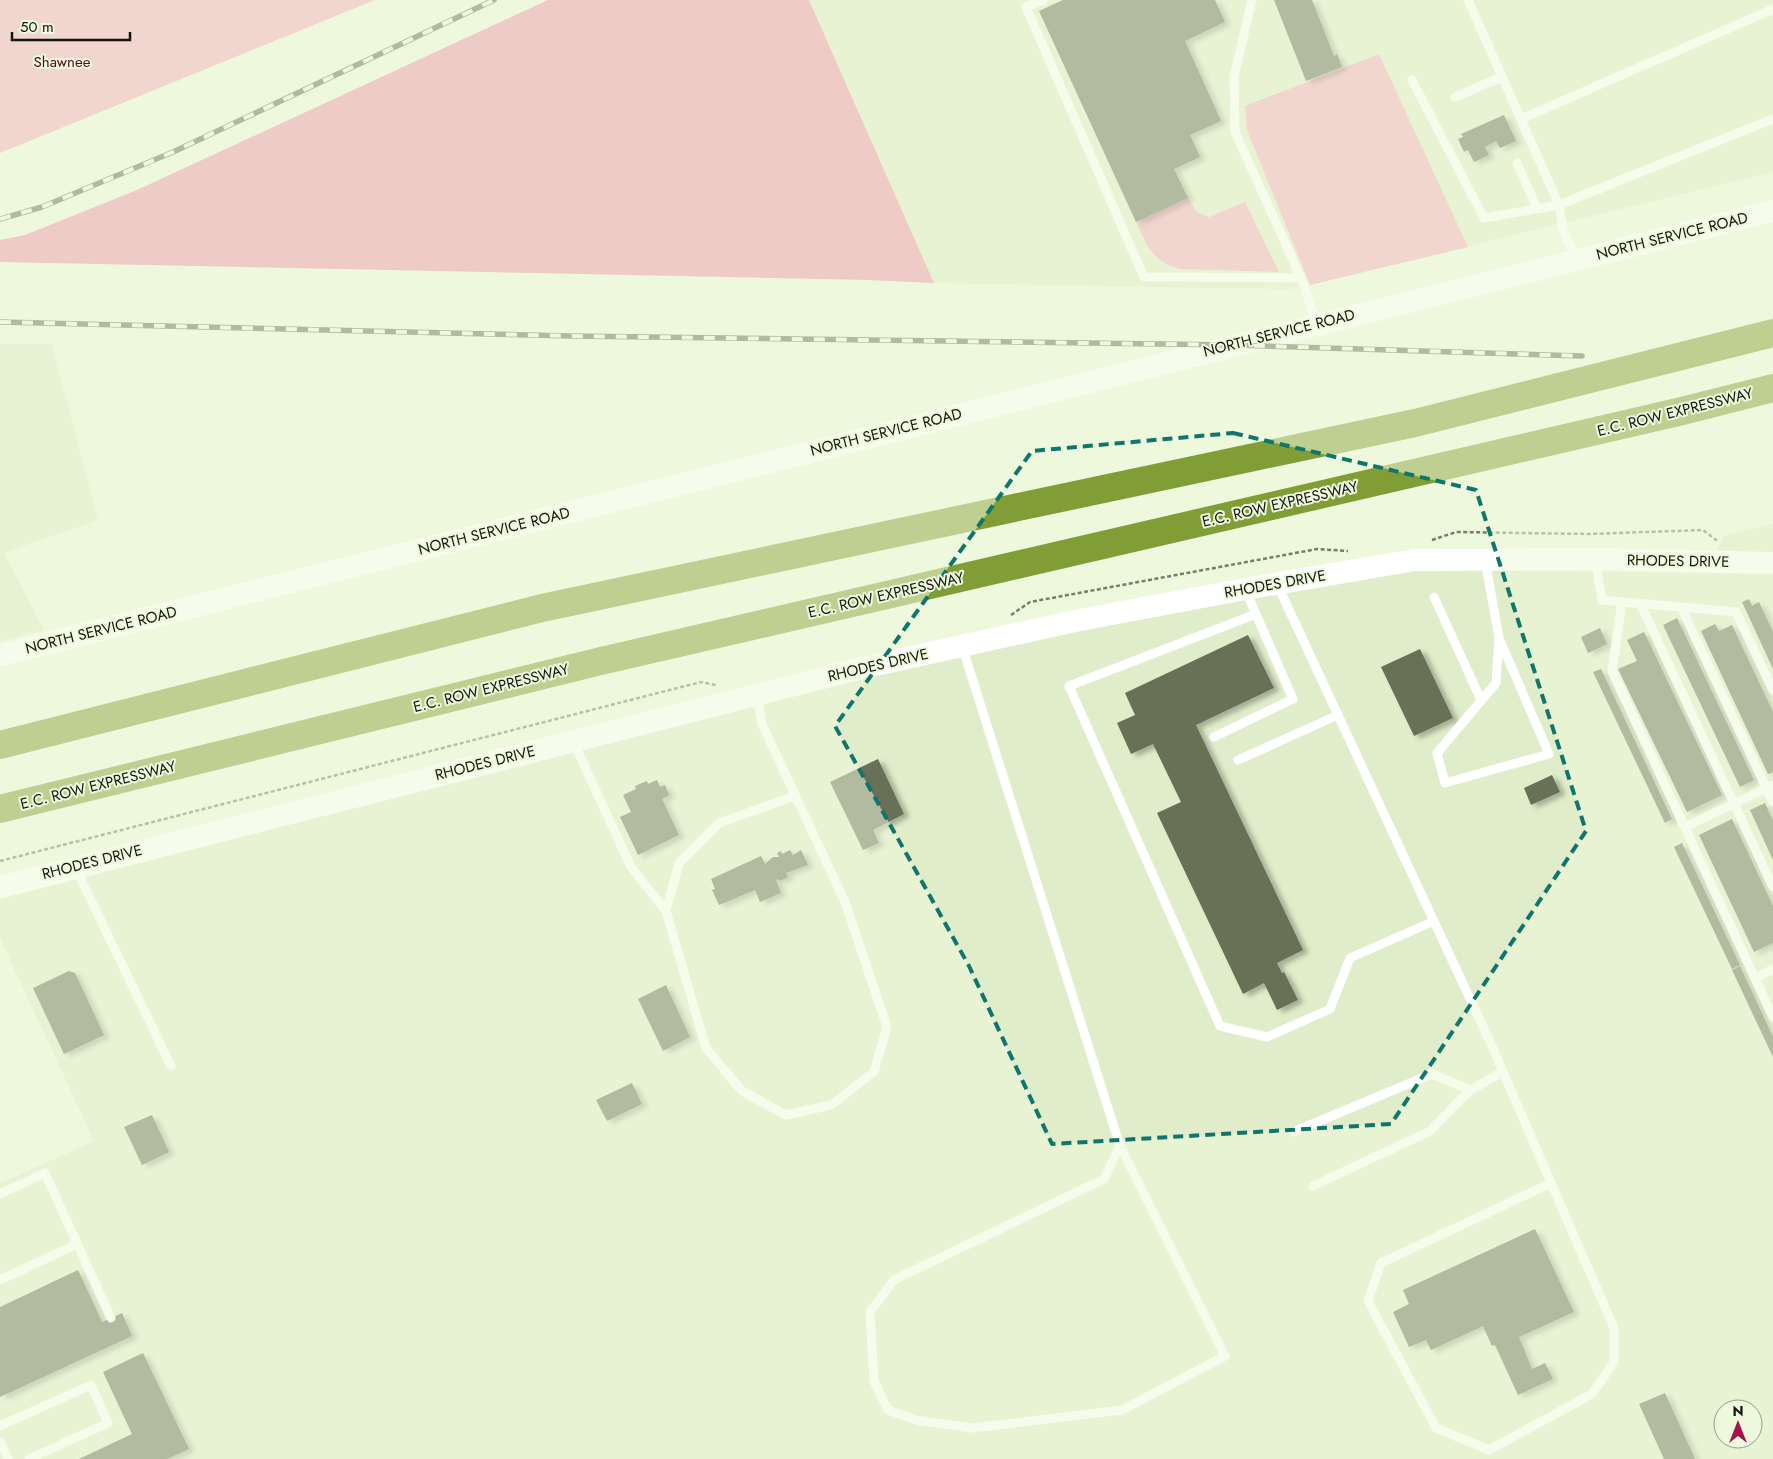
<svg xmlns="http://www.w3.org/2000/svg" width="1773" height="1459" font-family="Jost,sans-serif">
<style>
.built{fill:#e0edca;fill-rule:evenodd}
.green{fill:#f2adbe}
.forest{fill:#ed96ae}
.building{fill:#676f57;filter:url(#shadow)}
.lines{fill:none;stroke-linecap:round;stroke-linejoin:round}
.path{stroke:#777d6c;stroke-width:2.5;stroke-dasharray:4 2.5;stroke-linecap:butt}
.service{stroke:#fff;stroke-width:9}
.tertiary{stroke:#fff;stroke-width:22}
.motorway{stroke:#809d36;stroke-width:28}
.rail-casing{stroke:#686e5d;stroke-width:5.5}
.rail{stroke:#eef8dc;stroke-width:4;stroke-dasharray:11;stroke-linecap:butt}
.marked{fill:none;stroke:#0f766e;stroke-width:4;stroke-dasharray:10 6;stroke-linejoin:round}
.labels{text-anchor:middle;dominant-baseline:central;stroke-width:4;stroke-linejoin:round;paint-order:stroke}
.park-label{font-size:15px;fill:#540728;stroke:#eef8dc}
.street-label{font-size:15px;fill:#13160d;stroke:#eef8dc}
</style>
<defs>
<filter id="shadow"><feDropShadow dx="5.5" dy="3" stdDeviation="2.5" flood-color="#0004"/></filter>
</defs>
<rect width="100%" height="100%" fill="#eef8dc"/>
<g class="built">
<path d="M809 0H1773V172L1291 289 934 283Z"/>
<path d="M0 344H52L98 520 4 553 44 630 0 641Z"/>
<path d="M1773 524V554L1715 553 1725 535Z"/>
<path d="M1427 569 1773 574V1459H0V1183L94 1141 0 938V899L784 697 1015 642 1306 586ZM1723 1409H1753V1439H1723Z"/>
</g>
<g class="green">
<path d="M0 0H375L0 153Z"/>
<path d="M1379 54 1468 247 1310 285 1247 130 1245 106Z"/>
<path d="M1188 198 1197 212 1209 217 1245 202 1279 272 1181 269C1153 263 1147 246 1136 222Z"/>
</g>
<path class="forest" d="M548 0H809L934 283 867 280 0 262V240L25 235 137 190Z"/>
<g class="building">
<path d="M1063 0H1215L1225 22 1185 41 1221 121 1190 135 1200 157 1174 169 1188 198 1136 222 1039 11Z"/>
<path d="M1274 0H1312L1334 56 1337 54 1342 67 1306 81Z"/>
<path d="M1504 115 1516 141 1500 148 1496 141 1485 147 1489 155 1474 162 1468 150 1464 152 1458 139 1463 137 1461 134Z"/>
<path d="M1749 599 1752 606 1759 602 1773 632V669L1742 602Z"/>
<path d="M1677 618 1754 780 1740 787 1663 625Z"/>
<path d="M1715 624 1719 631 1732 625 1773 712V772L1768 774 1701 631Z"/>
<path d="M1600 628 1607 644 1588 653 1581 637Z"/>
<path d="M1644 632 1722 795 1687 812 1618 669 1637 661 1627 640Z"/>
<path d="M1248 635 1274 688 1196 725 1303 950 1277 963 1282 973 1284 972 1298 1000 1277 1010 1264 983 1243 994 1157 813 1181 802 1153 744 1131 754 1117 723 1135 715 1125 693Z"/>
<path d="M1420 649 1453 718 1414 736 1381 667Z"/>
<path d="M1601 669 1672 819 1665 823 1593 672Z"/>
<path d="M878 759 904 814 873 830 879 843 863 850 830 782Z"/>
<path d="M1552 775 1560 792 1531 805 1524 788Z"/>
<path d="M657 780 660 787 665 785 669 795 662 799 679 835 638 855 620 817 631 812 623 795 636 789 635 786 647 781 648 784Z"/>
<path d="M1765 803 1773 821V860L1750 810Z"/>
<path d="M1732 819 1773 906V943L1754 952 1699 835Z"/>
<path d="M1682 843 1740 965 1732 969 1674 847Z"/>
<path d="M790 850 793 855 801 850 808 865 786 873 788 877 780 881 778 879 776 880 781 893 760 902 755 890 719 905 712 890 715 889 711 879 761 856 765 864 773 857H779L777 853 781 851 782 854Z"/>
<path d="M1740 966 1773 1037V1057L1732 970Z"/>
<path d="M69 971 75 973 104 1035 64 1054 33 988Z"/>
<path d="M666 985 690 1037 663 1051 638 999Z"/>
<path d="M632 1083 642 1104 607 1121 596 1100Z"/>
<path d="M152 1115 169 1152 142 1165 124 1127Z"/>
<path d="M1535 1229 1574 1312 1519 1337 1532 1369 1545 1363 1553 1379 1518 1395 1495 1345 1492 1346 1483 1326 1431 1350 1426 1340 1409 1347 1393 1312 1409 1304 1403 1290Z"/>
<path d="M78 1270 102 1322 122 1313 132 1336 0 1397V1307Z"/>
<path d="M143 1353 189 1449 167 1459H79L132 1434 103 1372Z"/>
<path d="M1665 1393 1695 1459H1664L1639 1404Z"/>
</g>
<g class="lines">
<g class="path">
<path d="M1432 540 1456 532 1589 534 1703 530 1719 542"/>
<path d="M1011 615 1030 602 1317 549 1348 551"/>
<path d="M0 861 701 682 716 685"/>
</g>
<g class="service">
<path d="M1043 0 1026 7 1144 277 1301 278"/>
<path d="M1252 0 1234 77 1235 132 1301 278 1317 324"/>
<path d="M1468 0 1559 205 1563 230 1576 259"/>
<path d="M1412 80 1484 218 1559 205 1773 119"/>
<path d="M1455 97 1502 77"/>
<path d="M1521 119 1773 9"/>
<path d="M1517 163 1537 208"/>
<path d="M1595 559 1602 600 1736 612 1773 690"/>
<path d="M1485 560 1499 638 1496 683 1437 753 1445 783 1549 754 1499 638"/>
<path d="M1277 584 1492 1046 1503 1072 1614 1328V1362L1592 1394 1489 1450 1436 1428 1368 1301 1381 1263 1551 1183"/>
<path d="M1434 597 1481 700"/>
<path d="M1622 602 1612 671 1773 1017"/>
<path d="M1640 603 1773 887"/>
<path d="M1681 607 1773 802"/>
<path d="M1256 614 1069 686 1220 1026 1267 1037 1330 1009 1350 958 1434 921"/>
<path d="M962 646 1120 1146 1104 1179 894 1280 870 1312 874 1381 888 1410 916 1420 972 1428 1122 1410 1225 1356 1120 1146"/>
<path d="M1214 737 1293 699 1245 589"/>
<path d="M573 741 631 867 666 911 706 1048 742 1091 786 1115 831 1105 874 1072 887 1027 845 902 762 724 757 695"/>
<path d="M1238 760 1338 715"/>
<path d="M1685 827 1773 785"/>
<path d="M76 869 171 1066"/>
<path d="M666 911 679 863 719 823 795 796"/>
<path d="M1755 978 1773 969"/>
<path d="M1293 1132 1432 1074 1470 1090"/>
<path d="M1313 1186 1430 1131 1470 1090 1503 1072"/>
<path d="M0 1194 45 1173 111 1318"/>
<path d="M0 1280 77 1244"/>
<path d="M0 1426 91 1385 108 1423 29 1459"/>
<path d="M0 1442 8 1459"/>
</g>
<g class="tertiary">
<path d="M0 655 1773 211"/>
<path d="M0 887 862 668 1075 621 1245 589 1415 560 1595 559 1773 563"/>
</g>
<g class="motorway">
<path d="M0 745 542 608 1415 423 1773 333"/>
<path d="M0 809 601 661 1678 412 1773 388"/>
</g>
<defs>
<g id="rail">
<path d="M0 219 42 207 173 152 494 0"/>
<path d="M0 322 571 336 1234 345 1582 356"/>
</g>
</defs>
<use href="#rail" class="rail-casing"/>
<use href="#rail" class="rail"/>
</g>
<path d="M0 0H1773V1459H0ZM1233 433 1476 490 1586 831 1391 1124 1052 1144 969 966 835 726 1032 451Z" fill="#eef8dc" fill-opacity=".55" fill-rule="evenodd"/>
<path class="marked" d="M1233 433 1476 490 1586 831 1391 1124 1052 1144 969 966 835 726 1032 451Z"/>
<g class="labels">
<g class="park-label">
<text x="62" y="62">Shawnee</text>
</g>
<g class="street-label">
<text transform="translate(1672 236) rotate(-14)">NORTH SERVICE ROAD</text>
<text transform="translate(1279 333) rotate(-14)">NORTH SERVICE ROAD</text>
<text transform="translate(1675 412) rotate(-14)">E.C. ROW EXPRESSWAY</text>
<text transform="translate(886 432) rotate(-14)">NORTH SERVICE ROAD</text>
<text transform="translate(1280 504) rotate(-13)">E.C. ROW EXPRESSWAY</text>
<text transform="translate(494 531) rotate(-14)">NORTH SERVICE ROAD</text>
<text transform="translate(1678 561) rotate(1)">RHODES DRIVE</text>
<text transform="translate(1275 584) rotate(-10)">RHODES DRIVE</text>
<text transform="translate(886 595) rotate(-13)">E.C. ROW EXPRESSWAY</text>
<text transform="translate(101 630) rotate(-14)">NORTH SERVICE ROAD</text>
<text transform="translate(878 665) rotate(-13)">RHODES DRIVE</text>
<text transform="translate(491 688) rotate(-14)">E.C. ROW EXPRESSWAY</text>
<text transform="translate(485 763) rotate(-14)">RHODES DRIVE</text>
<text transform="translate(98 785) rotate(-14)">E.C. ROW EXPRESSWAY</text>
<text transform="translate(92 862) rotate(-14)">RHODES DRIVE</text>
</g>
</g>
<g transform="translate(1738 1424)"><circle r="24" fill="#eef8dc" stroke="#969e89"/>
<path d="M0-4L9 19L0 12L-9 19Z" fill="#a41252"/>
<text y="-8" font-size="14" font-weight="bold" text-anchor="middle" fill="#13160d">N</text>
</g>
<path d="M12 32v8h118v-8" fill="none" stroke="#13160d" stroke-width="2.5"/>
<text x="20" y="32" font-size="15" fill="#13160d" stroke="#eef8dc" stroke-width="4" paint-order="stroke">50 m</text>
</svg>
